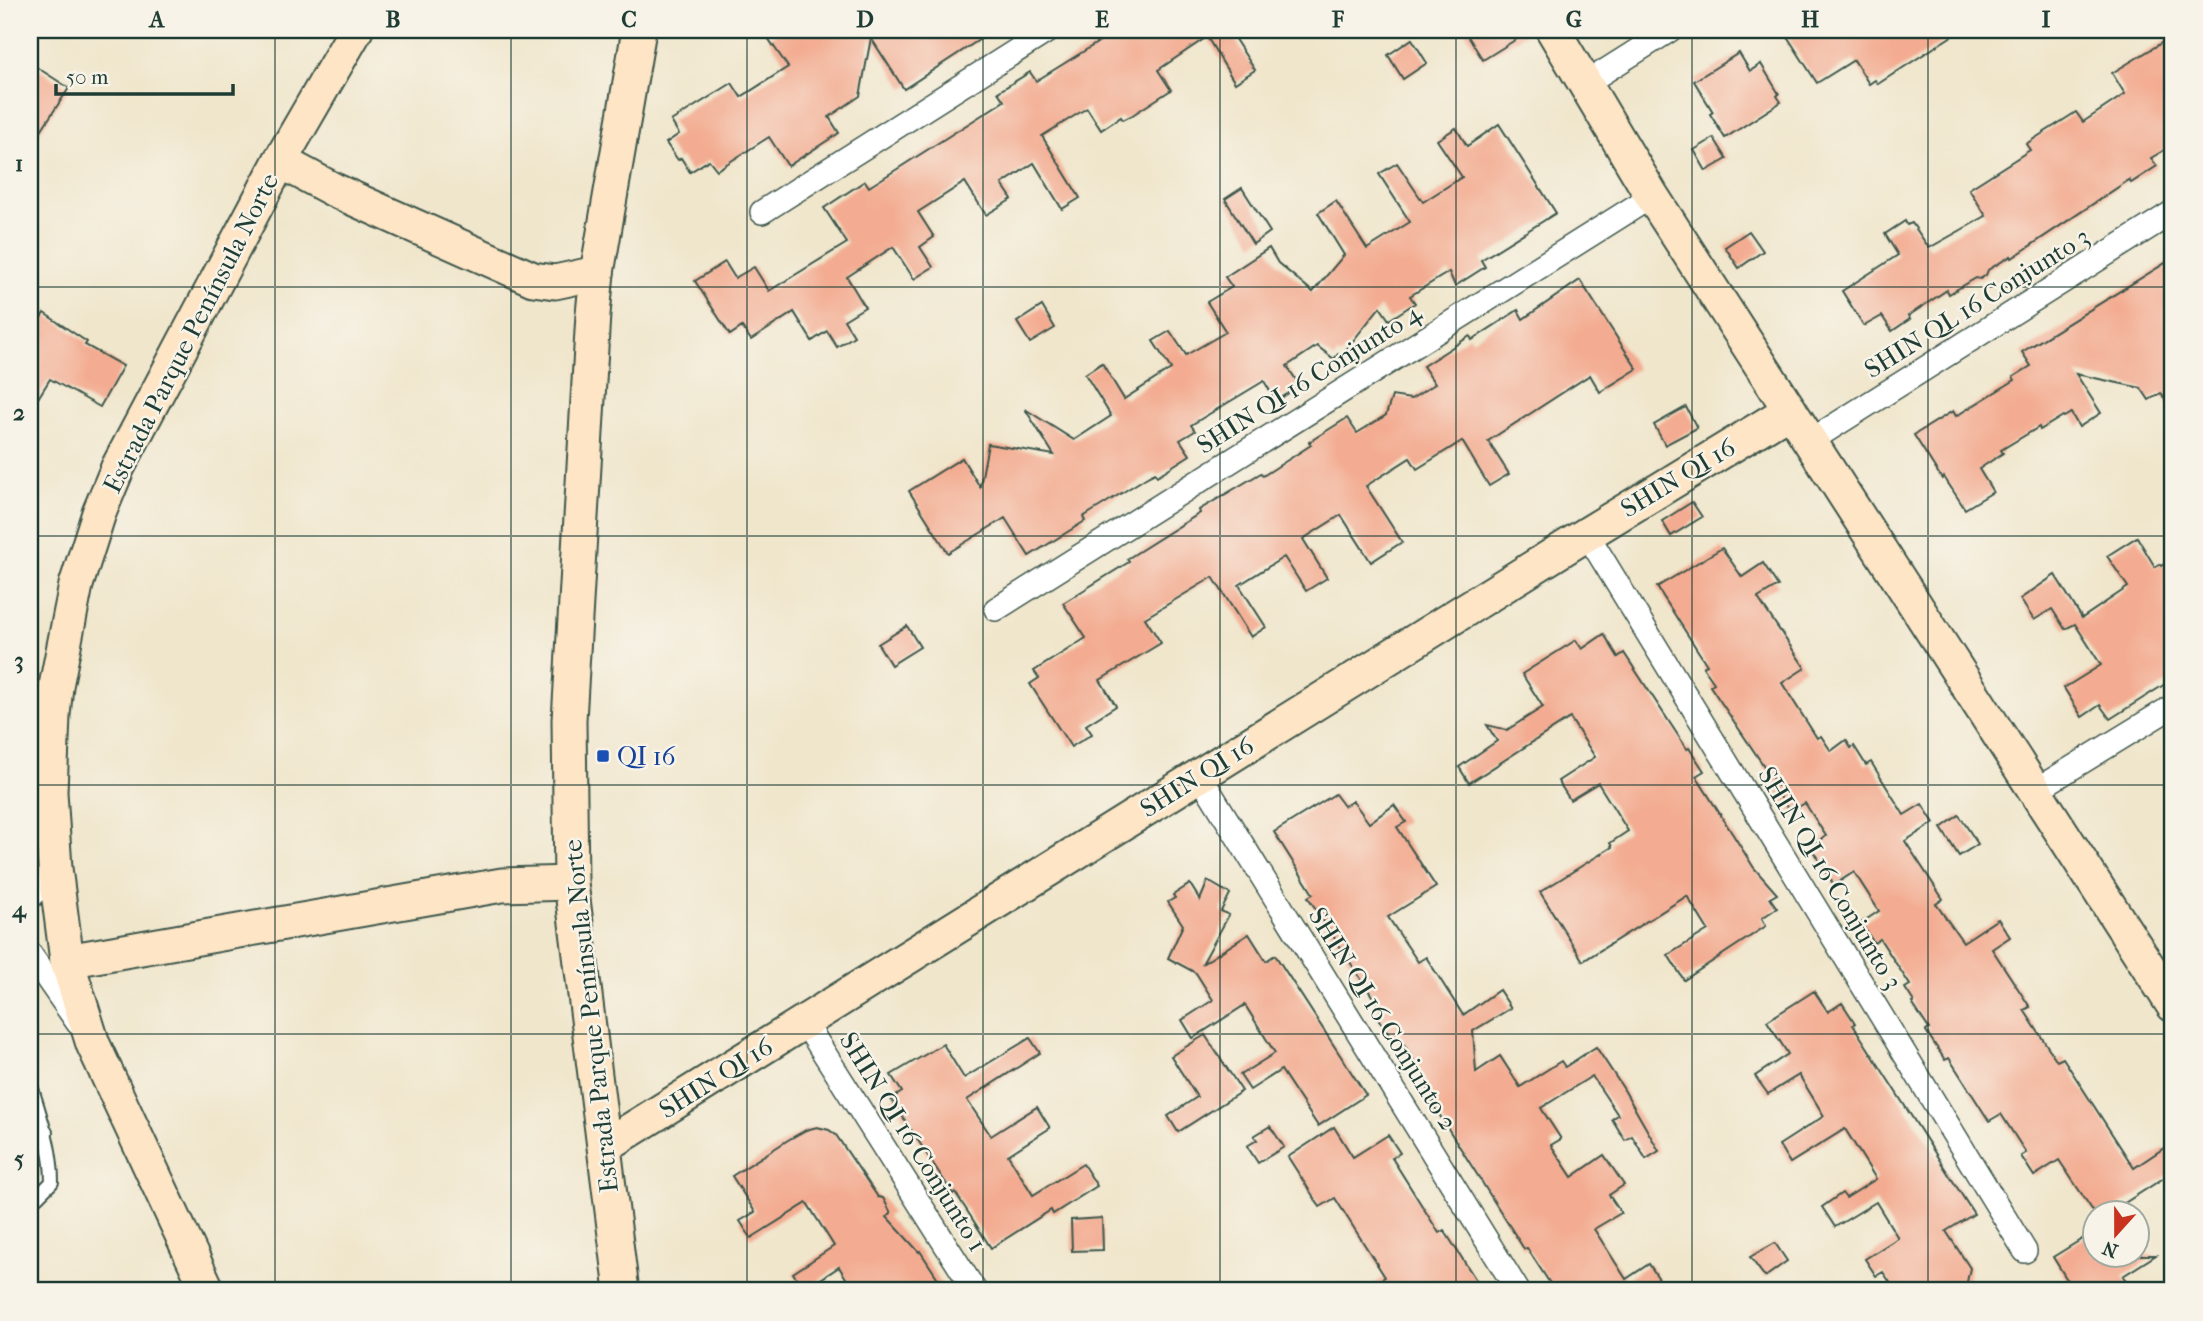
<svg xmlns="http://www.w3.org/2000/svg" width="2203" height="1321" font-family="'IM FELL French Canon',serif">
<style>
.building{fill:#f3ac91}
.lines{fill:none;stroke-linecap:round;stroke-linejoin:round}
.lane-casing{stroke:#3e564b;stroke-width:16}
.street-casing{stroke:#3e564b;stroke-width:26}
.secondary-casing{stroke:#3e564b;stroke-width:37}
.lane{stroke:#fff;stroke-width:12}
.street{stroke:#fff;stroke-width:23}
.secondary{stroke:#fde5c5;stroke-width:33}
.grid{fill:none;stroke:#1f3d34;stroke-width:2;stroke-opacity:0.55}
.transit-dot{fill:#1a4fb4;stroke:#f7f3e8;stroke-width:2.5}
.labels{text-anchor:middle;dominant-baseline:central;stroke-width:5;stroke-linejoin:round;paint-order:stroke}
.street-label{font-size:26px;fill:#1f3d34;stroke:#f7f3e8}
.transit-label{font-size:26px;fill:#164399;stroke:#f7f3e8;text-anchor:start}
.neatline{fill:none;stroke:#1f3d34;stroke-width:2.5}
.grid-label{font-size:23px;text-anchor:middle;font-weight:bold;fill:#1f3d34}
</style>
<rect width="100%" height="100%" fill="#f7f3e8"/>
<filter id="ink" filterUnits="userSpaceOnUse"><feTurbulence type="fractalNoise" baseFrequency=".0143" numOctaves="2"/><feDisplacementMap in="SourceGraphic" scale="14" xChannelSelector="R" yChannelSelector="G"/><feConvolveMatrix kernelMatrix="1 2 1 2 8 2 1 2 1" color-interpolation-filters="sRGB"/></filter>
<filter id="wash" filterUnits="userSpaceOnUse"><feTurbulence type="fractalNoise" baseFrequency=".00686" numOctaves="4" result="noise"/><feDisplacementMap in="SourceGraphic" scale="28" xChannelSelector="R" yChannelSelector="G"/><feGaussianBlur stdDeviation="1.57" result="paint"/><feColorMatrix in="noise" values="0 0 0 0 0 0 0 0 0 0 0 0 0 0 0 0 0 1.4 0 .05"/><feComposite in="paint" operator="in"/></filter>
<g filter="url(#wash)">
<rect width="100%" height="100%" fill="#f0e6cc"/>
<g id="blocks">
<g class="building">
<path d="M781 30H994L904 89 871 38 860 96 829 117 839 133 788 166 769 137 717 170 709 160 690 172 681 158 678 160 666 143 679 134 671 121 732 83 741 97 788 67 768 38Z"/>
<path d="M1118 30H1229L1255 70 1235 83 1207 37 1158 70 1171 90 1131 116 1123 120 1121 117 1101 130 1087 108 1042 136 1080 198 1062 209 1034 163 1002 184 1012 199 986 215 965 182 918 212 934 237 920 247 933 267 914 279 893 247 847 277 865 307 844 320 854 336 837 347 827 331 812 341 794 312 751 340 742 327 730 335 695 281 725 262 735 278 754 267 769 291 847 243 824 208 865 181 869 187 1004 101 998 92 1030 72 1036 81Z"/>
<path d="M1464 30H1531L1483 60Z"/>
<path d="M1783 30H1961L1878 84 1875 80 1869 84 1854 60 1817 83Z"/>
<path d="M2173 36V145L2151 158 2157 166 2131 183 2129 180 2012 258 2011 256 1988 270 1986 275 1980 279 1976 278 1949 294 1947 290 1908 316 1910 319 1892 331 1882 316 1864 326 1842 291 1898 255 1885 234 1905 221 1907 225 1912 223 1929 248 1986 216 1969 189 2030 150 2026 144 2076 112 2083 122 2125 94 2112 73Z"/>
<path d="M1412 39 1427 63 1403 79 1388 55Z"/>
<path d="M1739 53 1750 71 1761 64 1779 94 1777 96 1781 102 1725 138 1710 114 1713 112 1694 81Z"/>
<path d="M30 63 69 88 30 147Z"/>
<path d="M1499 124 1556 213 1481 260 1485 267 1455 286 1449 272 1410 296 1415 303 1389 320 1380 307 1341 356 1338 354 1334 359 1317 346 1287 366 1300 386 1276 401 1264 381 1191 425 1195 431 1180 440 1190 455 1157 476 1155 473 1149 476 1083 517 1085 521 1029 556 1005 518 948 553 909 491 962 458 980 487 988 444 1054 455 1025 409 1074 440 1111 416 1085 374 1102 363 1124 399 1171 369 1153 341 1170 331 1186 355 1226 332 1207 302 1232 287 1225 277 1269 248 1278 263 1313 292 1344 255 1318 213 1336 201 1367 249 1410 222 1379 174 1397 163 1423 202 1462 177 1437 140 1456 128 1467 146Z"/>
<path d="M1714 138 1727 159 1706 171 1694 150Z"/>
<path d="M1242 188 1270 232 1253 244 1225 199Z"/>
<path d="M1749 231 1763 251 1739 268 1725 247Z"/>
<path d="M2167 262 2173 272V412L2161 393 2149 400 2141 388 2076 374 2101 413 2079 427 2071 413 2064 417 2063 416 2040 430 2039 427 2001 450 2003 453 1979 469 1993 492 1965 509 1944 477 1942 479 1914 435 1953 411 1956 416 2015 380 2013 377 2031 366 2022 352Z"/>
<path d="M1580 280 1637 369 1600 392 1590 375 1488 441 1509 474 1489 486 1462 441 1417 469 1410 458 1366 486 1402 542 1371 562 1341 515 1303 539 1327 578 1306 591 1284 557 1239 585 1266 627 1251 637 1213 577 1145 618 1161 643 1100 680 1116 706 1086 725 1092 734 1071 747 1030 684 1039 678 1034 671 1086 638 1063 603 1129 562 1127 559 1200 513 1199 510 1261 473 1263 476 1311 445 1309 442 1347 418 1357 433 1386 415 1392 396 1411 399 1435 384 1423 366 1470 336 1472 340 1518 310 1523 319Z"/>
<path d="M1042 306 1055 328 1030 343 1017 322Z"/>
<path d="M44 313 87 342 85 345 123 366 100 407 50 379 30 411V334Z"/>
<path d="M1686 407 1697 428 1665 445 1654 425Z"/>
<path d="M1692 502 1702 517 1671 536 1662 521Z"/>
<path d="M2137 537 2155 567 2160 564 2162 566 2173 559V679L2110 719 2100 705 2082 717 2064 688 2101 665 2075 624 2065 629 2052 609 2034 620 2020 599 2055 575 2082 618 2128 587 2107 556Z"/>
<path d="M1722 548 1742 577 1763 563 1778 586 1758 598 1805 668 1782 683 1817 738 1821 736 1831 751 1846 740 1851 748 1854 746 1866 765 1871 762 1904 815 1922 804 1934 823 1905 841 1943 899 1936 904 1963 942 1998 919 2010 937 1992 949 2030 1007 2024 1010 2057 1061 2063 1058 2134 1168 2164 1148 2173 1163V1172L2109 1213H2095V1214L2059 1160 2034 1176 2021 1156 2026 1153 2001 1114 1989 1121 1949 1058 1945 1060 1926 1031 1929 1029 1912 1003 1914 1002 1905 988 1910 985 1880 939 1874 943 1861 923 1879 911 1854 872 1834 885 1810 846 1826 836 1805 803 1790 812 1771 783 1774 781 1710 686 1714 683 1703 667 1707 665 1657 587Z"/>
<path d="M907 626 920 647 891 665 878 644Z"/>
<path d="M1604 634 1618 657 1624 653 1687 749 1689 748 1704 771 1696 776 1754 868 1777 894 1770 898 1777 908 1762 918 1766 926 1684 980 1668 955 1708 930 1687 896 1583 961 1540 892 1612 847 1610 843 1628 831 1598 783 1570 800 1558 781 1595 757 1570 718 1469 783 1459 767 1497 741 1487 725 1507 730 1543 707 1522 674 1576 640 1582 649Z"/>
<path d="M1335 794 1344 806 1353 801 1369 823 1394 805 1406 822 1397 827 1436 887 1388 917 1418 962 1426 957 1463 1015 1499 990 1511 1008 1473 1031 1476 1072 1500 1056 1520 1087 1561 1061 1565 1067 1596 1047 1623 1088 1659 1151 1646 1159 1632 1136 1625 1140 1612 1119 1618 1115 1592 1076 1541 1108 1561 1139 1551 1145 1572 1177 1604 1155 1624 1185 1609 1195 1621 1213 1594 1229 1626 1279 1649 1264 1667 1291H1555L1527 1248 1524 1249 1514 1233 1432 1103 1435 1101 1425 1085 1428 1083 1398 1035 1392 1039 1377 1017 1383 1013 1308 897 1313 894 1274 832Z"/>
<path d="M1959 815 1978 844 1959 856 1941 828Z"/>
<path d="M1208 881 1230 894 1221 911 1229 915 1202 964 1249 934 1266 961 1275 955 1366 1095 1318 1126 1281 1070 1250 1090 1240 1075 1275 1053 1245 1005 1193 1038 1182 1020 1213 1000 1196 973 1168 958 1183 925 1168 902 1175 898 1173 895 1190 884 1200 900Z"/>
<path d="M1814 991 1828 1012 1842 1003 1855 1023 1853 1025 1974 1214 1946 1231 1970 1268 1965 1291H1896L1883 1272 1876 1276 1865 1259 1898 1238 1876 1202 1835 1227 1822 1207 1842 1193 1846 1198 1876 1179 1845 1129 1790 1163 1779 1145 1824 1116 1799 1075 1768 1094 1755 1076 1788 1054 1767 1021Z"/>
<path d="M1205 1035 1242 1091 1178 1132 1168 1116 1197 1097 1171 1056Z"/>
<path d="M1030 1038 1040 1053 967 1100 991 1136 1037 1107 1050 1128 1008 1155 1033 1195 1083 1164 1097 1186 1053 1214 1051 1210 991 1248 955 1192 953 1194 891 1099 902 1092 891 1075 943 1044 964 1078Z"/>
<path d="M1270 1126 1284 1147 1258 1163 1247 1146 1257 1140 1254 1136Z"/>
<path d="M817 1127 829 1130 836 1135 878 1197 883 1198 891 1213 887 1217 919 1252 920 1251 946 1291H854L839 1267 804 1290 793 1273 834 1246 807 1203 751 1238 740 1221 755 1212 732 1176 788 1140 806 1130Z"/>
<path d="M1334 1127 1353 1157 1388 1135 1400 1153 1392 1158 1439 1233 1444 1230 1483 1291H1362L1385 1277 1335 1198 1320 1207 1288 1157Z"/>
<path d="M1102 1218 1103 1250 1072 1251 1071 1220Z"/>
<path d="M2095 1231V1255H2156L2123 1276 2133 1291H2074L2053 1257Z"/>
<path d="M1775 1243 1787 1261 1765 1277 1750 1257Z"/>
</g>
</g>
</g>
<g filter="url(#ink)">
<use href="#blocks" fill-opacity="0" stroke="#3e564b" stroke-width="2"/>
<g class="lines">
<defs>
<g id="lane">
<path d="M30 1082C40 1116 52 1147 52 1182L37 1197 30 1199"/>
<path d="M30 1136 46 1132"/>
</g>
<g id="street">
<path d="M1586 83 1670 30"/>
<path d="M762 212 1049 30"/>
<path d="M1810 441 2173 212"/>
<path d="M1587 534 2025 1251"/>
<path d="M996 609 1652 196"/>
<path d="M1200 776 1518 1291"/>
<path d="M2036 790 2173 706"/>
<path d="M30 898 55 868"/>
<path d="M30 954 78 1023"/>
<path d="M805 1023 975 1291"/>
</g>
<g id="secondary">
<path d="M1553 30 1652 196 2173 1005"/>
<path d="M280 161 334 190 533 279 555 282 597 273"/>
<path d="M67 961 502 885 571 883"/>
<path d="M605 1146 1587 534 1790 410"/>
<path d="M208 1291 93 1044 67 961 55 868 50 792 53 715 56 686 76 585 99 513 118 467 280 161 356 30"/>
<path d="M622 1291 571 883 569 720 593 314 597 273 639 30"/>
</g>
</defs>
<use href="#lane" class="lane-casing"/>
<use href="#street" class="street-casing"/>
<use href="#secondary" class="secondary-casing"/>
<use href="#lane" class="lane"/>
<use href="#street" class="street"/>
<use href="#secondary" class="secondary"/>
</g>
</g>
<path class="grid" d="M275 30V1291M511 30V1291M747 30V1291M983 30V1291M1220 30V1291M1456 30V1291M1692 30V1291M1928 30V1291M30 287H2173M30 536H2173M30 785H2173M30 1034H2173"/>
<rect class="transit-dot" x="596" y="749" width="14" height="14" rx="3.5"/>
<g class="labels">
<g class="street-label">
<text transform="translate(1977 303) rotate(-32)">SHIN QL 16 Conjunto 3</text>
<text transform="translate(191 333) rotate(-63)">Estrada Parque Península Norte</text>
<text transform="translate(1309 379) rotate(-32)">SHIN QI 16 Conjunto 4</text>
<text transform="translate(1678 478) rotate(-31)">SHIN QI 16</text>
<text transform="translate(1197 777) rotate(-32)">SHIN QI 16</text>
<text transform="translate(1830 878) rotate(59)">SHIN QI 16 Conjunto 3</text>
<text transform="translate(591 1016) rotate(-96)">Estrada Parque Península Norte</text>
<text transform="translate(1383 1019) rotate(58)">SHIN QI 16 Conjunto 2</text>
<text transform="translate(716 1078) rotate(-32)">SHIN QI 16</text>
<text transform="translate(913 1142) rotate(58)">SHIN QI 16 Conjunto 1</text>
</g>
<g class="transit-label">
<text x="617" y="756">QI 16</text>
</g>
</g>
<rect width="2203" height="1321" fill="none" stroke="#f7f3e8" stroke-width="77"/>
<g transform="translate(2116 1234) rotate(201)"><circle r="33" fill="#f7f3e8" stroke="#a1aaa0" stroke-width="2"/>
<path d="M0-5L12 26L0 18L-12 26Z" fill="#c8321e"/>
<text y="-10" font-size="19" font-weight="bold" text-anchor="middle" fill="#1f3d34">N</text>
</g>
<path d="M56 84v10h177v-10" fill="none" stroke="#1f3d34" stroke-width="3.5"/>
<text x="66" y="84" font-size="21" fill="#1f3d34" stroke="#f7f3e8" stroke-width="5" paint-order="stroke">50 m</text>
<rect x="38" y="38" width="2126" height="1244" class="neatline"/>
<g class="grid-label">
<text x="157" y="27">A</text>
<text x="393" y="27">B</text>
<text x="629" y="27">C</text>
<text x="865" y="27">D</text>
<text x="1102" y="27">E</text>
<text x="1338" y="27">F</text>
<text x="1574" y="27">G</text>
<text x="1810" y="27">H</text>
<text x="2046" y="27">I</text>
<text x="19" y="171">1</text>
<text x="19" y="420">2</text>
<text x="19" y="668">3</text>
<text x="19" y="917">4</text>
<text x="19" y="1166">5</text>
</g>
</svg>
